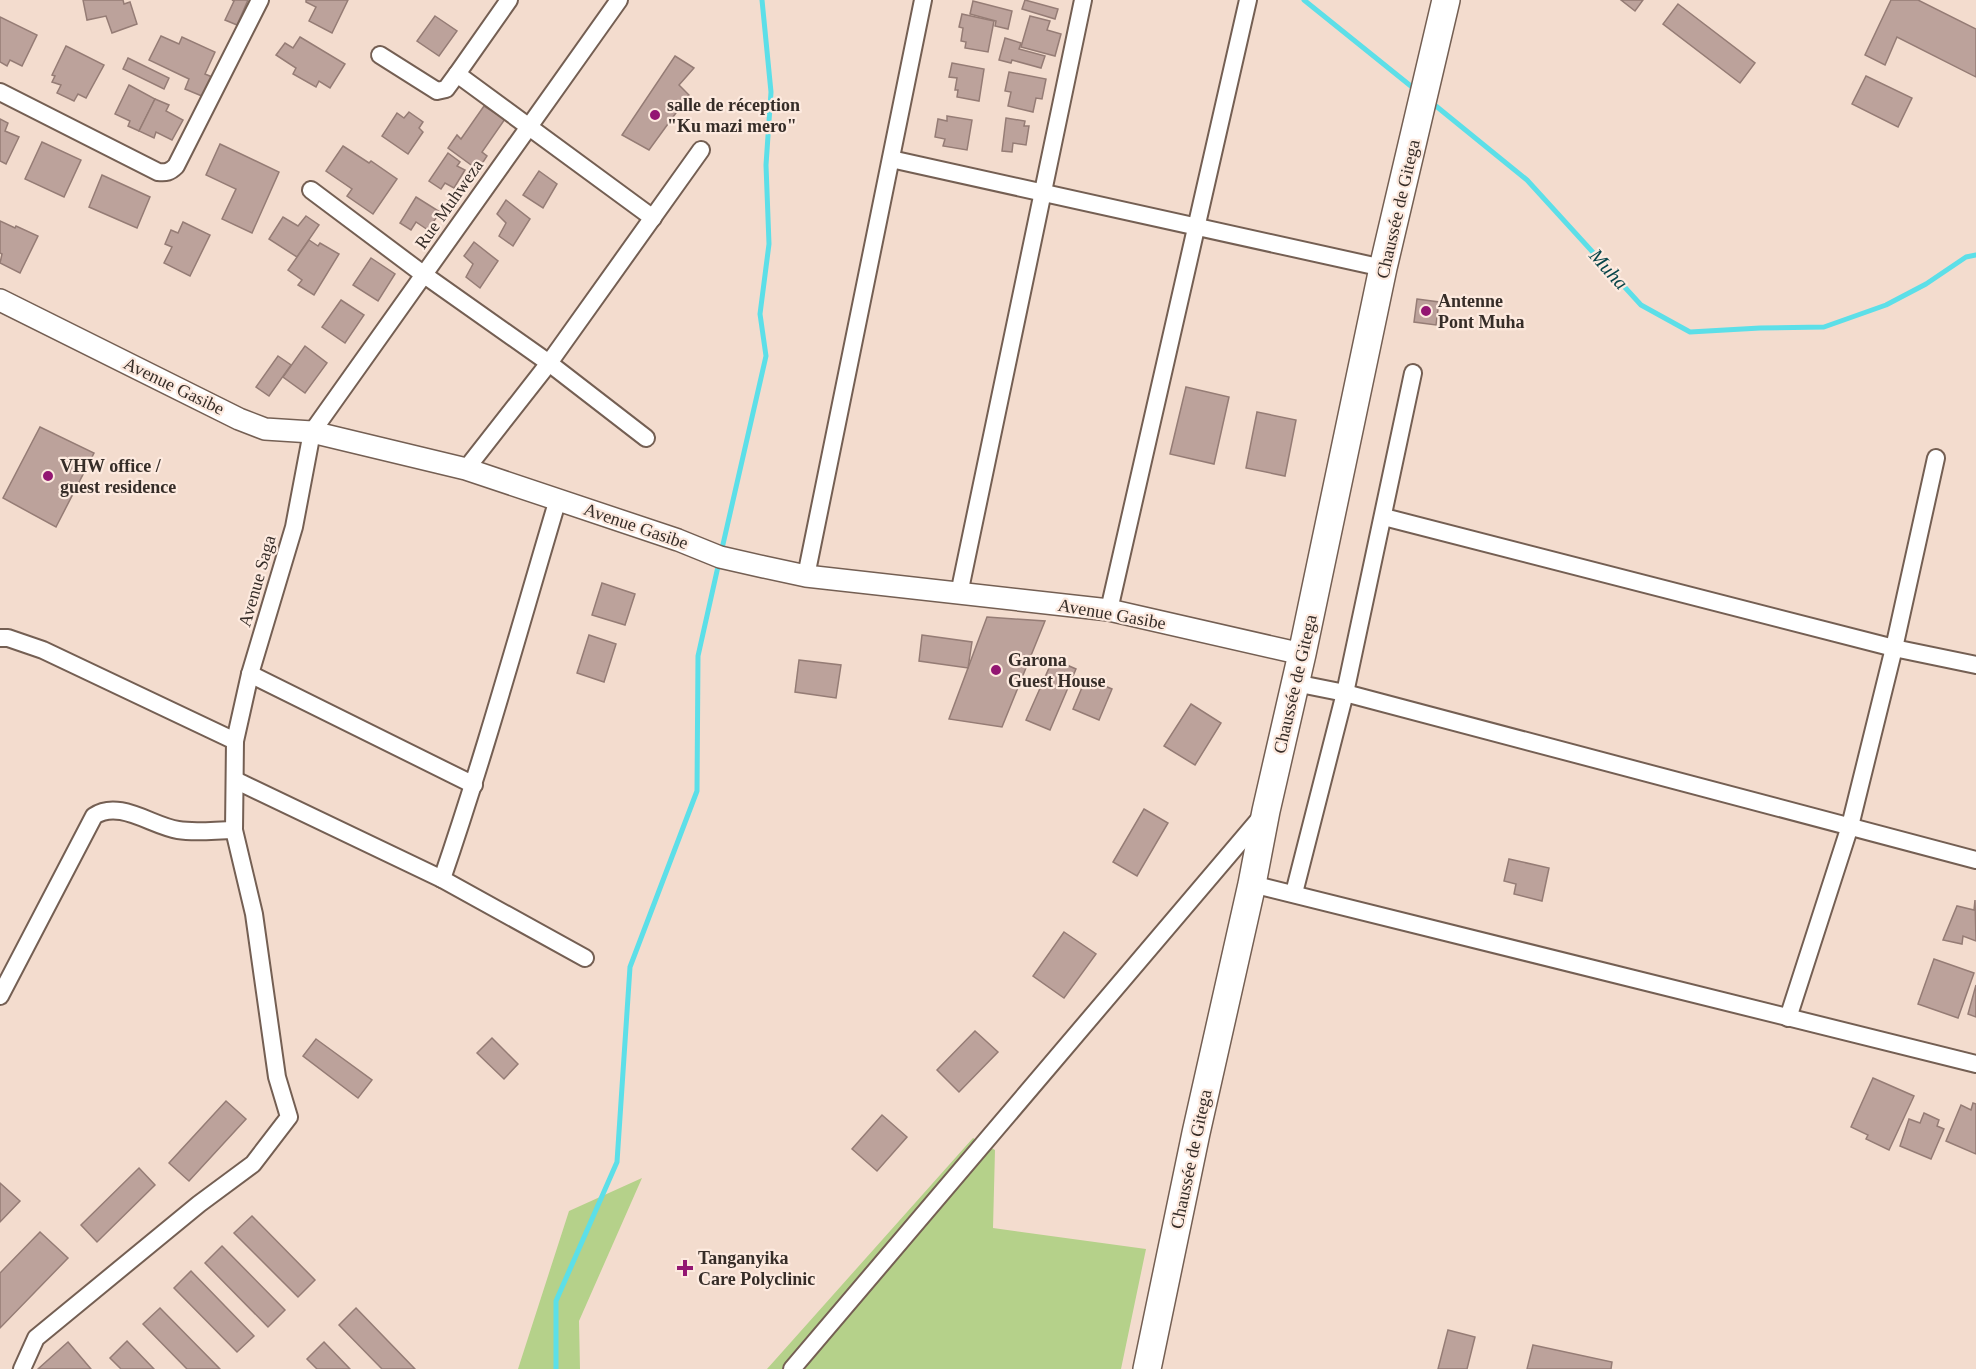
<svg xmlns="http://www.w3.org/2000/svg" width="1976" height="1369" font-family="'Times New Roman',serif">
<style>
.green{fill:#b5d18a}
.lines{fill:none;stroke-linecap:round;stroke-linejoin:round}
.stream{stroke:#5cdfe8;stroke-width:5}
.building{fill:#bca29b;stroke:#957c75;stroke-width:1.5}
.minor-casing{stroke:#745f53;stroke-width:20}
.tertiary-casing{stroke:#745f53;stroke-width:24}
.primary-casing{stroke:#745f53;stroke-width:30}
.minor{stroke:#fff;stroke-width:16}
.tertiary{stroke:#fff;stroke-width:21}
.primary{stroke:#fff;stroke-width:27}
.poi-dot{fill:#931672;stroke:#fdeadf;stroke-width:2}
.labels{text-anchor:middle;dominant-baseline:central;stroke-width:4.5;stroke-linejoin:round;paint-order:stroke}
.poi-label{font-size:18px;font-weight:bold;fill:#362d28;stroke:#fdeadf;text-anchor:start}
.street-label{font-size:18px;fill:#362d28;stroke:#fdeadf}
.water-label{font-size:20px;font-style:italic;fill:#074549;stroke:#fdeadf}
</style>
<rect width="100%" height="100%" fill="#f3dcce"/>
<g class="green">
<path d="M973 1138 995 1150 993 1228 1146 1249 1121 1369H767Z"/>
<path d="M642 1178 579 1321 580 1369H518L569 1211Z"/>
</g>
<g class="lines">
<g class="stream">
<path d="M1304 0 1417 91"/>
<path d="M1431 102 1527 180 1641 305 1690 332 1760 328 1824 327 1886 305 1926 284 1966 257 1976 255"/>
<path d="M721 553 766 356 760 314 769 244 766 165 771 92 762 0"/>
<path d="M556 1369V1301L617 1162 630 967 697 791 698 656 719 562"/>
</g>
</g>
<g class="building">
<path d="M83 0H123L124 4 130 2 137 24 112 33 106 16 87 20Z"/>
<path d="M232 0H248L237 25 225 20 234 1Z"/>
<path d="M306 0H348L332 33 309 21 316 7 306 2Z"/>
<path d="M1025 0 1058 9 1055 19 1022 9Z"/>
<path d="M1621 0H1643L1635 11Z"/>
<path d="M1891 0H1918L1976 29V77L1897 37 1885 65 1865 55Z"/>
<path d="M973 1 1012 11 1008 29 995 26 996 21 970 14Z"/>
<path d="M1678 4 1755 63 1740 83 1663 24Z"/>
<path d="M962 14 994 21 988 52 965 48 966 42 961 41 963 28 959 27Z"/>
<path d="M435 16 457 31 439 56 417 41Z"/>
<path d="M1030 16 1050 21 1047 30 1061 34 1055 56 1021 47Z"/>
<path d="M0 17 37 35 22 66 10 60 7 66 0 62Z"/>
<path d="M161 36 179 44 182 37 215 52 205 74 217 79 209 99 185 89 189 79 149 60Z"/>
<path d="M300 37 345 64 330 88 319 81 316 87 293 74 296 68 276 55 285 43 293 48Z"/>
<path d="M1005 38 1021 43 1019 49 1045 56 1041 68 1012 60 1011 63 999 60Z"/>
<path d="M66 46 104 65 86 98 78 94 74 101 57 93 61 85 52 82 55 76 52 75Z"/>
<path d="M675 56 694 68 679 85 689 95 649 150 622 135Z"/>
<path d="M128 58 169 78 164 89 123 69Z"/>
<path d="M952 63 984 69 979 101 957 97 958 90H955L957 78 949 77Z"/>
<path d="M1009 72 1046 79 1042 99 1036 98 1033 112 1008 106 1011 92 1005 91Z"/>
<path d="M1866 76 1912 98 1898 127 1852 104Z"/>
<path d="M129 85 155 99 139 131 128 126 130 121 115 114Z"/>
<path d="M155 99 169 105 166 111 183 120 172 140 156 132 154 138 139 131Z"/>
<path d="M484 106 505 119 482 152 487 156 478 170 448 148 457 135 461 139Z"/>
<path d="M409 112 423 122 419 128 423 132 408 154 382 136 397 113 404 118Z"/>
<path d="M947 116 972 120 967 150 943 146 945 139 935 137 938 119 947 121Z"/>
<path d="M1006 118 1025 121 1024 126H1029L1026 145 1013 143 1012 152 1002 151Z"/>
<path d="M0 119 8 123 5 131 19 137 6 164 0 161Z"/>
<path d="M42 142 81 160 64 197 25 179Z"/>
<path d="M220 144 279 172 252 233 222 219 236 189 206 175Z"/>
<path d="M343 146 369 163 371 161 397 179 373 214 347 196 352 189 326 171Z"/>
<path d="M448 153 460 162 457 166 465 170 454 188 445 183 441 189 429 181Z"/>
<path d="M539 171 557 184 543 208 523 195Z"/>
<path d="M102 175 150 197 137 228 89 207Z"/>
<path d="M416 197 440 212 428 230 416 222 411 230 400 223Z"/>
<path d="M506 200 530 219 513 246 499 236 506 223 497 214Z"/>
<path d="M306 216 319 225 297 257 269 239 283 217 298 226Z"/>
<path d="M0 221 15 228 16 226 38 236 20 273 0 263 2 254 0 253Z"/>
<path d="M183 222 210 235 190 276 164 263 172 247 165 244 171 230 178 233Z"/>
<path d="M309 240 318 246 320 243 339 254 314 295 298 285 302 280 288 270Z"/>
<path d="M474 242 498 261 480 288 466 277 473 264 464 256Z"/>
<path d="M371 258 395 274 378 301 353 285Z"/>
<path d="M1417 299 1439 302 1436 325 1414 322Z"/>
<path d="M341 300 364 315 345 343 322 327Z"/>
<path d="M305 346 327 363 305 393 283 377Z"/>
<path d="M278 356 291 365 269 396 256 387Z"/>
<path d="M1186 387 1229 397 1214 464 1170 454Z"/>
<path d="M1257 412 1296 420 1285 476 1246 468Z"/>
<path d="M40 427 94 453 56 527 3 498Z"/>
<path d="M602 583 635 594 625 625 592 615Z"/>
<path d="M987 617 1045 621 1002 727 949 719Z"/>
<path d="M589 635 616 644 604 682 577 673Z"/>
<path d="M922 635 972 642 968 668 919 661Z"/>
<path d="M1053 659 1076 669 1050 730 1026 720Z"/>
<path d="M799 660 841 665 836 698 795 692Z"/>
<path d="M1086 678 1112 689 1099 720 1073 709Z"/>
<path d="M1191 704 1221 723 1195 765 1164 746Z"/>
<path d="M1144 809 1168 823 1137 876 1113 862Z"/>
<path d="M1509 859 1549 868 1542 901 1514 894 1516 884 1504 881Z"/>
<path d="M1975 900 1976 941 1963 936 1962 944 1943 940 1957 906 1974 910Z"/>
<path d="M1064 932 1096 954 1064 998 1033 976Z"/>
<path d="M1934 959 1974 973 1958 1018 1918 1004Z"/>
<path d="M1976 985V1017L1968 1014Z"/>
<path d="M975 1031 998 1052 959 1092 937 1070Z"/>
<path d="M492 1038 518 1064 504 1079 477 1053Z"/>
<path d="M316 1039 372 1080 358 1098 303 1056Z"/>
<path d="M1873 1078 1914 1096 1889 1150 1866 1139 1868 1135 1851 1127Z"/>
<path d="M226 1101 246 1119 189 1181 169 1163Z"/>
<path d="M1973 1103 1976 1104V1154L1946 1141 1961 1105 1971 1110Z"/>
<path d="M1924 1113 1939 1120 1937 1126 1944 1129 1931 1159 1900 1146 1909 1119 1920 1123Z"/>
<path d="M882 1115 907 1137 877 1171 852 1149Z"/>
<path d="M139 1168 155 1185 97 1242 81 1225Z"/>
<path d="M0 1183 20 1201 0 1222Z"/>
<path d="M252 1216 315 1280 298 1297 234 1233Z"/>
<path d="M40 1232 68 1258 0 1328V1273Z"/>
<path d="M222 1246 285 1310 268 1327 205 1263Z"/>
<path d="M191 1271 254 1336 237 1352 174 1288Z"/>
<path d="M160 1308 220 1369H187L143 1324Z"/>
<path d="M356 1308 415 1369H382L339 1325Z"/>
<path d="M1448 1330 1475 1337 1467 1369H1438Z"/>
<path d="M127 1341 154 1369H121L110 1358Z"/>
<path d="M68 1342 91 1369H38Z"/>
<path d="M324 1342 350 1369H317L307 1359Z"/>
<path d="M1533 1345 1612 1362 1611 1369H1527Z"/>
</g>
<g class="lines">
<defs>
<g id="minor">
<path d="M509 0 457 74 653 218"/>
<path d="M380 55 437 91 446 89 457 74"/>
<path d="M0 92 158 172C166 173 170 172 176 166L260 0"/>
<path d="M891 159 1383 268"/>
<path d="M311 190 423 274 549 363 646 438"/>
<path d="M466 469 549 363 701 150"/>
<path d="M1384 517 1894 648 1976 665"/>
<path d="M806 576 923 0"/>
<path d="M959 594 1083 0"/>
<path d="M1109 610 1248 0"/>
<path d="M0 638H8L43 650 235 741"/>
<path d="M250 674 474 785"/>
<path d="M1295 683 1345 693 1976 860"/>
<path d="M235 780 442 879 585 958"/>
<path d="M442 879C485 754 520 626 558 499"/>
<path d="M1252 884 1976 1064"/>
<path d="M1294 893 1345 693 1413 373"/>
<path d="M0 996 94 816C119 799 152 826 178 830 196 833 216 830 234 830"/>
<path d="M1788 1018 1850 826 1894 648 1936 458"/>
<path d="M22 1369 36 1338 199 1204 253 1164 289 1117 277 1077 254 914 234 830 235 741 250 674 294 527 312 432 619 0"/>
<path d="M792 1369 1262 816"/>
</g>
<path id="tertiary" d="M0 300 239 419 265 429 312 432 466 469 678 540 720 557 764 567 806 576 1109 610 1302 654"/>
<path id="primary" d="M1147 1369 1196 1133 1252 884 1266 811 1302 654 1383 268 1446 0"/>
</defs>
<use href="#minor" class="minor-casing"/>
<use href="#tertiary" class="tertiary-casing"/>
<use href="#primary" class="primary-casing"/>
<use href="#minor" class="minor"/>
<use href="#tertiary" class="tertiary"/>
<use href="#primary" class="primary"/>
</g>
<g class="poi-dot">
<circle cx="655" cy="115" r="6"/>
<circle cx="1426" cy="311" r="6"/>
<circle cx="48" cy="476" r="6"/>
<circle cx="996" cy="670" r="6"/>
<path d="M682 1259h6v6h6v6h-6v6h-6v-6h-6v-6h6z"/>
</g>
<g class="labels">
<g class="poi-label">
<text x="667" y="105">salle de réception<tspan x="667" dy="21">"Ku mazi mero"</tspan></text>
<text x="1438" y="301">Antenne<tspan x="1438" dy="21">Pont Muha</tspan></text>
<text x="60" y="466">VHW office /<tspan x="60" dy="21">guest residence</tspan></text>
<text x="1008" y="660">Garona<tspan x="1008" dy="21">Guest House</tspan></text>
<text x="698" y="1258">Tanganyika<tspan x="698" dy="21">Care Polyclinic</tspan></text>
</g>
<g class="street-label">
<text transform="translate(449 204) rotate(-55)">Rue Muhweza</text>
<text transform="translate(1398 209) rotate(-77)">Chaussée de Gitega</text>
<text transform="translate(174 386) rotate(26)">Avenue Gasibe</text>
<text transform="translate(636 526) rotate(19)">Avenue Gasibe</text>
<text transform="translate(257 581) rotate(-74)">Avenue Saga</text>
<text transform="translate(1112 614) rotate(10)">Avenue Gasibe</text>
<text transform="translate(1295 684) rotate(-77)">Chaussée de Gitega</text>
<text transform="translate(1191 1159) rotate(-78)">Chaussée de Gitega</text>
</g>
<g class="water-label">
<text transform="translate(1609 269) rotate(48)">Muha</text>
</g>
</g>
</svg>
